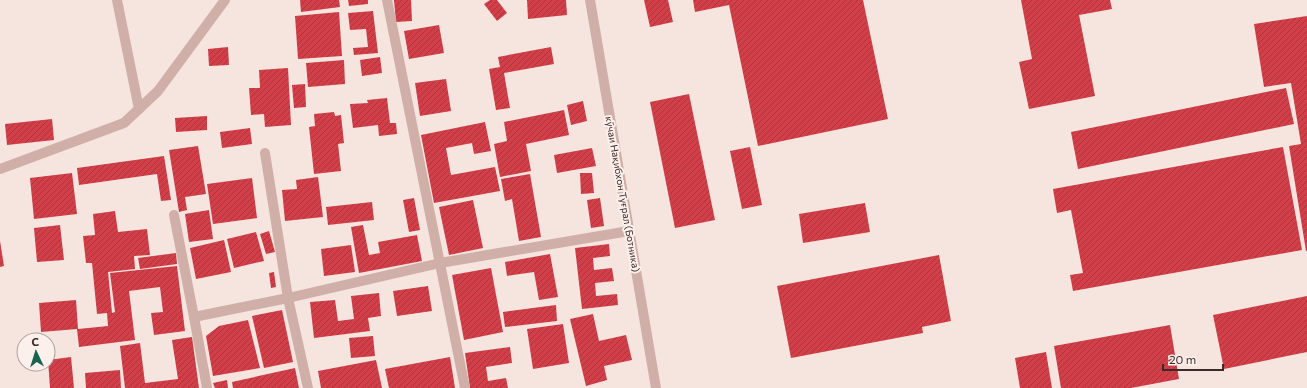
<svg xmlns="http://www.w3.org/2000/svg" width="1307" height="388" font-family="Commissioner,sans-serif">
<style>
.building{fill:url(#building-hatch)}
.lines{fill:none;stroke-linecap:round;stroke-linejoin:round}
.minor{stroke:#d0afa9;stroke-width:10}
.labels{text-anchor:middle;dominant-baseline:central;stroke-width:4;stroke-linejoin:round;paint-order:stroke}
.street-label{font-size:10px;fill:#3c2a29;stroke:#fcf0ec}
</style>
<defs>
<pattern id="building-hatch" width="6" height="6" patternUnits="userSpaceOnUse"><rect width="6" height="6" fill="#d33f49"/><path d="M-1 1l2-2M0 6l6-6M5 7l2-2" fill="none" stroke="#ac353d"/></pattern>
</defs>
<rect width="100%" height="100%" fill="#f6e4df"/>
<g class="building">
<path d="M300 0H339L340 7 301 12Z"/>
<path d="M348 0H368V4L349 6Z"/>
<path d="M394 0H411L412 21 396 22Z"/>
<path d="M490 0H497L507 13 497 21 484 4Z"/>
<path d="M527 0H566L567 15 528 19Z"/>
<path d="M644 0H668L673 22 650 27Z"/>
<path d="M693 0H863L888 119 758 146 729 5 695 12Z"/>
<path d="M1021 0H1110L1112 9 1079 15 1095 96 1029 109 1019 62 1032 59Z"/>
<path d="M373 11 378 53 354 55 353 48 368 47 366 29 350 30 348 13Z"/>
<path d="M339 12 342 56 298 59 295 16Z"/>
<path d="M1307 16V251H1306L1289 146 1301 144 1291 83 1264 87 1254 24Z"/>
<path d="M439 25 444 53 409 59 404 31Z"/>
<path d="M228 47 229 65 209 66 208 49Z"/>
<path d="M551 47 554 64 504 73 510 108 496 110 489 69 500 67 498 57Z"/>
<path d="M380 57 382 73 362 76 360 60Z"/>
<path d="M344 60 345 84 308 87 306 63Z"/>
<path d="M288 68 291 125 265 127 264 114 251 115 249 88H260L259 70Z"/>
<path d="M446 79 451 111 420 116 415 83Z"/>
<path d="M305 84 306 107 294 108 292 85Z"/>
<path d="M1286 88 1294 124 1078 169 1071 132Z"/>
<path d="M689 94 715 220 675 228 650 102Z"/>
<path d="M387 98 390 123H396L397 134 379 136 378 125 353 128 350 104 368 103 367 100Z"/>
<path d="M583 101 587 121 571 125 567 105Z"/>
<path d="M564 110 569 135 526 144 531 171 500 177 494 144 507 141 504 122Z"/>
<path d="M334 112 335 116 341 115 344 143 338 144 341 171 314 174 309 127 315 126 314 114Z"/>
<path d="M207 116V130L176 132 175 118Z"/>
<path d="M52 119 54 140 7 145 5 124Z"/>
<path d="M485 122 491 151 474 154 472 143 446 148 451 175 495 167 500 191 434 203 421 135Z"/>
<path d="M250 128 252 144 222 148 220 132Z"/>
<path d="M198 146 206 194 185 197 187 210 179 212 169 150Z"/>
<path d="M750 147 762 205 742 209 730 151Z"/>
<path d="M1283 147 1302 250 1073 291 1070 275 1083 273 1071 210 1057 213 1053 189Z"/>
<path d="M592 148 596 166 557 173 554 155Z"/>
<path d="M164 156 171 200 161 201 157 174 79 185 77 168Z"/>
<path d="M72 173 77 214 34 219 30 178Z"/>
<path d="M580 173H592L594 193 581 194Z"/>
<path d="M530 174 541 237 519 241 512 199 505 201 501 179Z"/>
<path d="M318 177 323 217 285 221 282 190 297 189 296 180Z"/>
<path d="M252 178 257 218 213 224 207 184Z"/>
<path d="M414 198 420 230 409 232 403 200Z"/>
<path d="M600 198 604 226 591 228 587 200Z"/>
<path d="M473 200 483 248 449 255 439 207Z"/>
<path d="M372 202 374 220 328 225 326 207Z"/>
<path d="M865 203 870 232 803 243 799 214Z"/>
<path d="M209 210 213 239 189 242 185 214Z"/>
<path d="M115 211 118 232 147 229 150 255 134 256 135 269 108 272 112 313 115 312 110 273 177 266 185 331 154 335 151 313 163 312 160 287 129 291 135 340 79 347 77 329 41 332 39 303 76 300 78 329 108 326 107 313 97 314 92 263H86L83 236 95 235 93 214Z"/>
<path d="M60 225 64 260 37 262 34 228Z"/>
<path d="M363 225 369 255 380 253 378 242 417 235 422 261 359 273 351 227Z"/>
<path d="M269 231 275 252 266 254 260 234Z"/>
<path d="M256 232 264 261 234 268 227 239Z"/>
<path d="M224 240 231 272 196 279 190 248Z"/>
<path d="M0 241 4 266 0 267Z"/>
<path d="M609 244 610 256 593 258 594 270 612 268 614 281 595 283 596 296 617 294 618 305 582 309 575 248Z"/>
<path d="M351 245 355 272 324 276 321 249Z"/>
<path d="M176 253 177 264 140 269 138 258Z"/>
<path d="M550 254 558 297 539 300 534 272 507 276 505 262Z"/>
<path d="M939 255 951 321 922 327 923 333 791 358 777 286Z"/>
<path d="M491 268 503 332 464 340 452 275Z"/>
<path d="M274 272 276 287 271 288 269 273Z"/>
<path d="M428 286 432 311 397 316 393 291Z"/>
<path d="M379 293 381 316 368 318 370 331 314 338 310 302 335 300 338 321 354 319 351 296Z"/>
<path d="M1307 296V352L1224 369 1213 315Z"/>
<path d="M556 305 557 321 505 327 503 312Z"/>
<path d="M282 310 293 362 264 368 252 316Z"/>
<path d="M593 314 599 341 626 335 632 360 604 366 607 380 586 386 570 319Z"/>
<path d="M248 320 260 368 213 376 206 336 219 326Z"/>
<path d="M563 324 569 363 533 369 527 329Z"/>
<path d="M1170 325 1179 379 1131 388H1061L1054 346Z"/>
<path d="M373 336 375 356 351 358 349 338Z"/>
<path d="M192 337 199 388H125L120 346 140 343 145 383 178 379 172 340Z"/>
<path d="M510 347 512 363 486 367 488 381 506 378 508 388H470L465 353Z"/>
<path d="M1046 352 1052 388H1020L1015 358Z"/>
<path d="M71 357 74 388H50L48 360Z"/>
<path d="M450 357 455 388H389L385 369Z"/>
<path d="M376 360 382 388H321L318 371Z"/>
<path d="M295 368 299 388H233L232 382Z"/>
<path d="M120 370 121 388H86L85 373Z"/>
<path d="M227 380 228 388H215L213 383Z"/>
</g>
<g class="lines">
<g class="minor">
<path d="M117 0 139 109"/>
<path d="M387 0 465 388"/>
<path d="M590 0 656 388"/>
<path d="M0 169 124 123 158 91 225 0"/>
<path d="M174 215 194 317"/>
<path d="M207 388 194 317 288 298 265 153"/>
<path d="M308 388 288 298 440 263 629 231"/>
</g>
</g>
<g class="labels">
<g class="street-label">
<text transform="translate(623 194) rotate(80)">кӯчаи Нақибхон Туғрал (Ботника)</text>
</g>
</g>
<g transform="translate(36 352) rotate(356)"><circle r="19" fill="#fcf0ec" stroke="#afa19e"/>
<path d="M0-3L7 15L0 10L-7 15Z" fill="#196351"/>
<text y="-6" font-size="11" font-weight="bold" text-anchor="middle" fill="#3c2a29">С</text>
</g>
<path d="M1163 364v6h60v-6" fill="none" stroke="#3c2a29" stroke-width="2"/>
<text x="1169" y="364" font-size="12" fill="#3c2a29" stroke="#fcf0ec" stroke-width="3" paint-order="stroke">20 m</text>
</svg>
